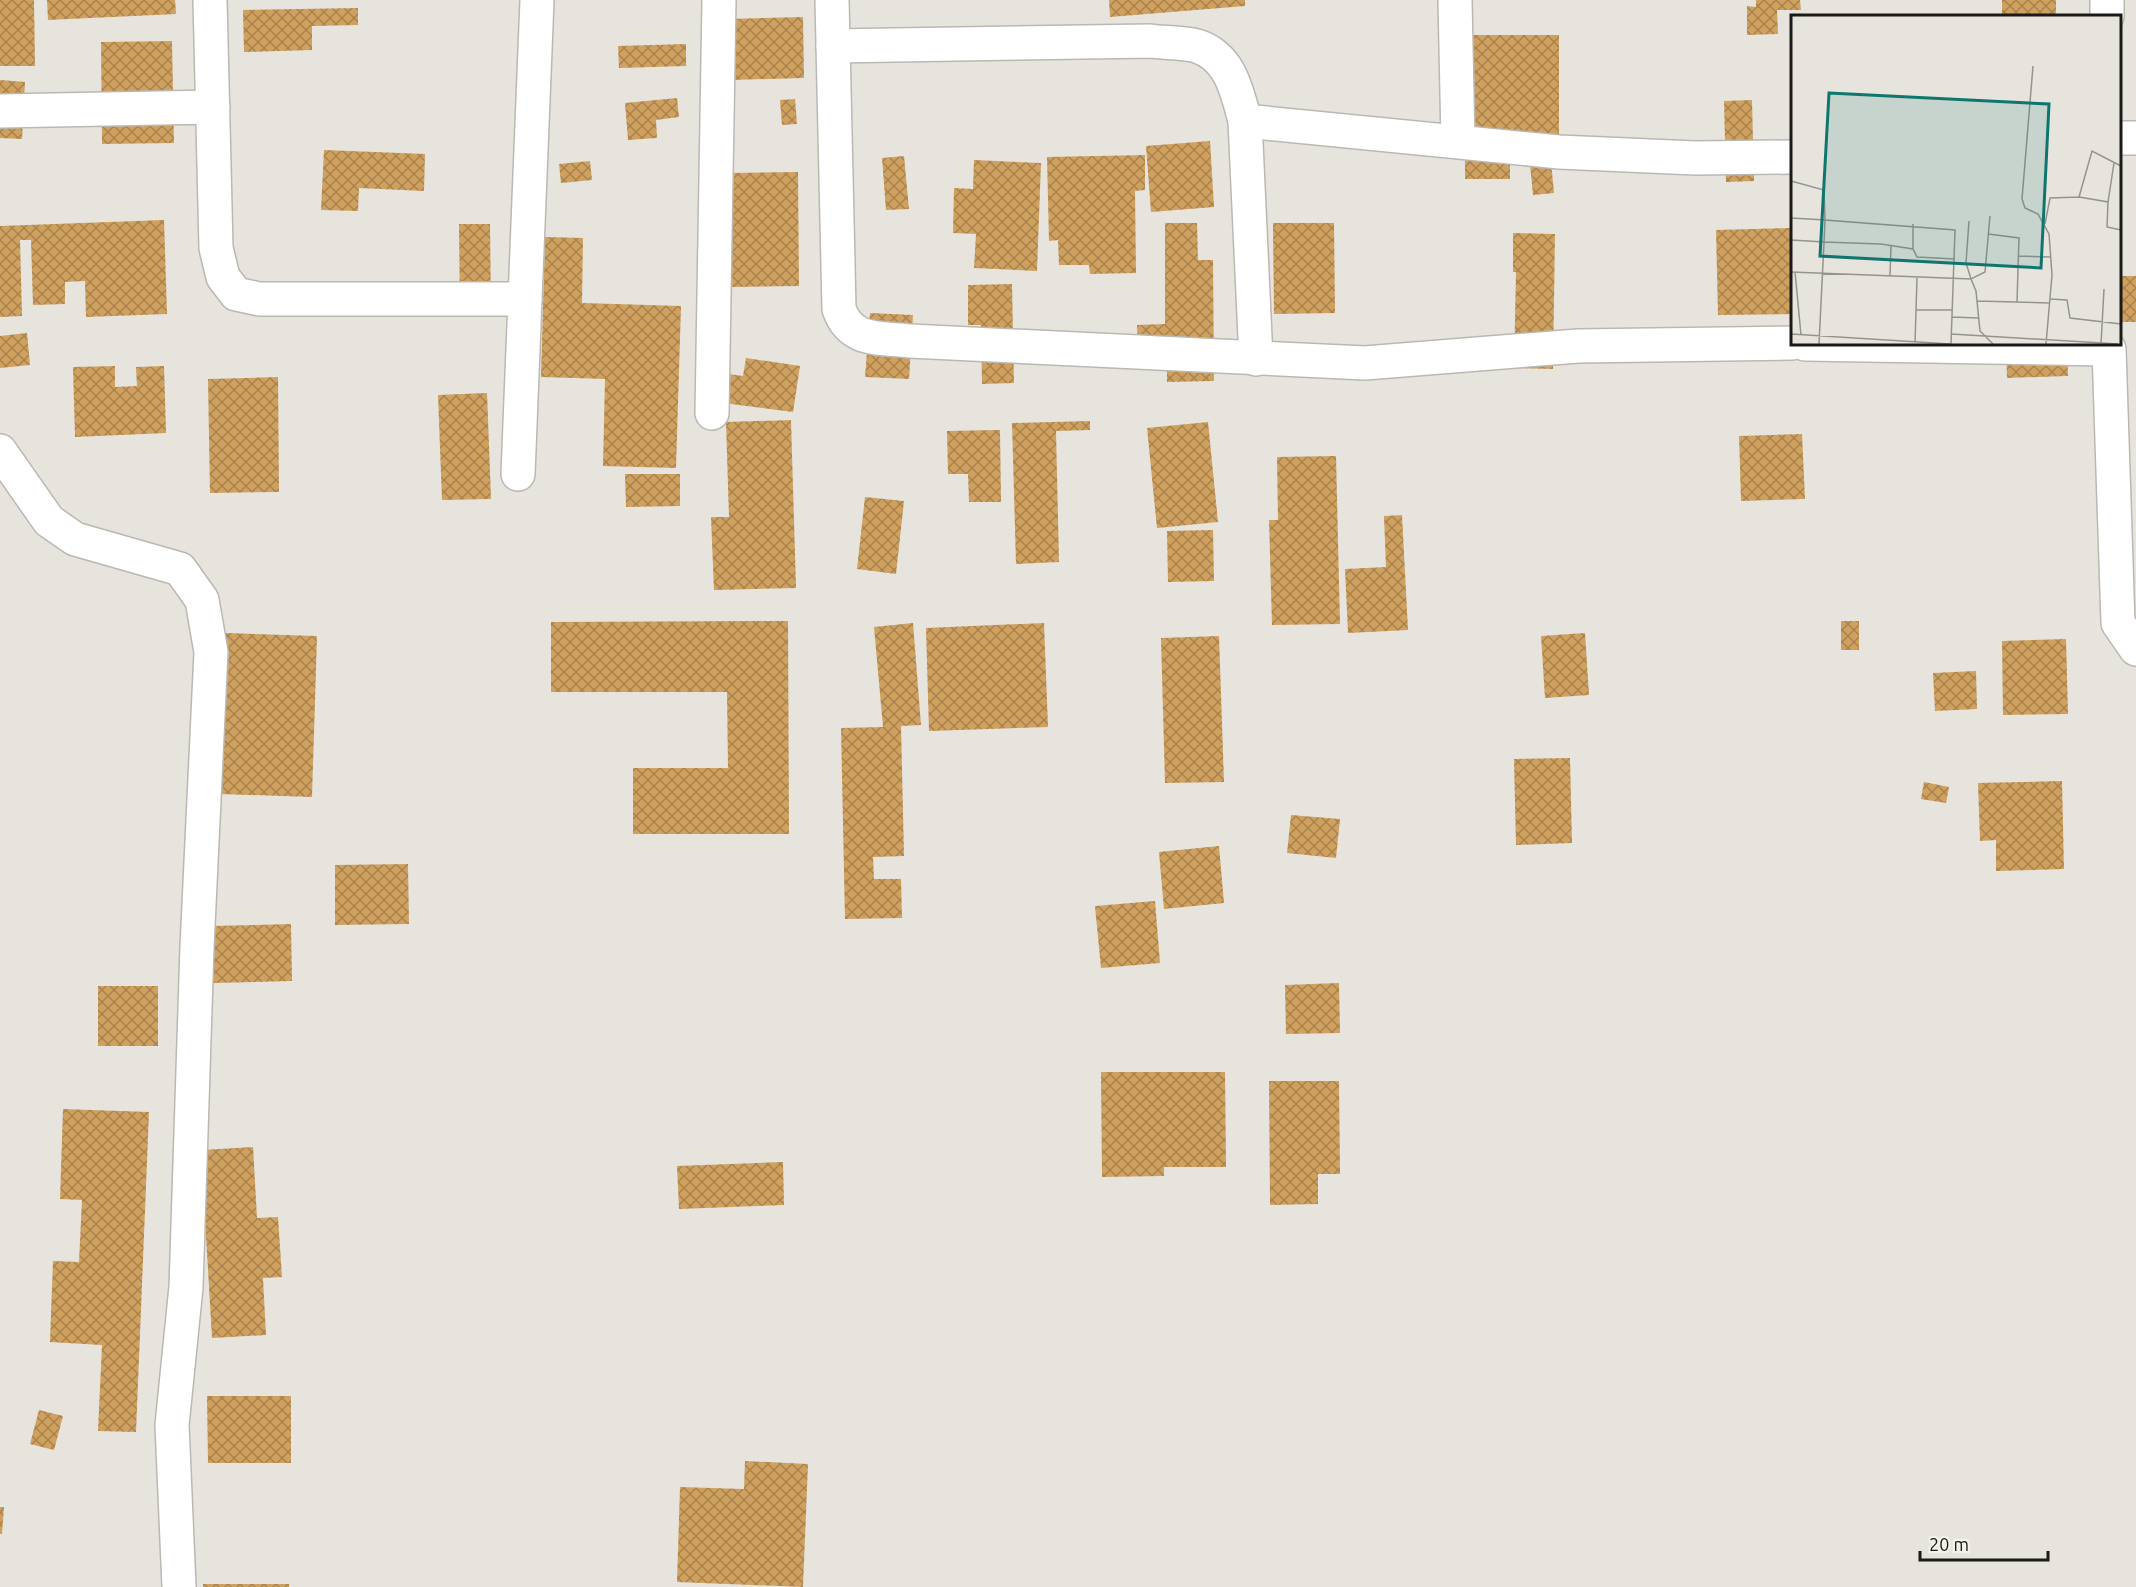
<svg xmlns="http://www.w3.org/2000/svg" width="2136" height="1587" font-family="Ubuntu,sans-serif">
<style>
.building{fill:url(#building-cross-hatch)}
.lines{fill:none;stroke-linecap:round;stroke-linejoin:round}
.minor-casing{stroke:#bbb8b2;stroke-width:36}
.minor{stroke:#fff;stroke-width:33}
.inset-road{fill:none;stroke:#95938f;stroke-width:1.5}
.view{fill:#0f766e;fill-opacity:0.15;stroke:#0f766e;stroke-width:3}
.inset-edge{fill:none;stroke:#1b1a18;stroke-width:3}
</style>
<defs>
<pattern id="building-cross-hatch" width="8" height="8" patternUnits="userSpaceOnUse" patternTransform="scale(1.5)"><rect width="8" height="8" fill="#d0a15e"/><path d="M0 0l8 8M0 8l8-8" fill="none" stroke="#a8824d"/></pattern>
</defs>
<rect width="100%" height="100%" fill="#e7e4de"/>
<g class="building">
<path d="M0 0H34L35 66H0Z"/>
<path d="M47 0H175L176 14 48 20Z"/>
<path d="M1109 0H1245V6L1110 17Z"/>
<path d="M1756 0H1800L1801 10H1777L1778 34 1747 35V6L1756 7Z"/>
<rect x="2002" y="0" width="54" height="16"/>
<path d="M358 8V25L312 26V50L244 52 243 10Z"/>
<path d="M803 17 804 78 730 80 729 19Z"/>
<path d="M1465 35H1559V155H1510V179H1465Z"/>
<path d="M172 41 174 143 102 144 101 42Z"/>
<path d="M686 44V66L619 68 618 46Z"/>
<path d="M0 80 25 82 22 139 0 138Z"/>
<path d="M677 98 679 117 656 120 657 138 628 140 625 103Z"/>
<path d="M795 99 797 124 782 125 780 100Z"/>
<path d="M1752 100 1754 181 1726 182 1724 101Z"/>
<path d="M1210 141 1214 207 1151 212 1146 146Z"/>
<path d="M324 150 425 154 424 191 359 188 358 211 321 210Z"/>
<path d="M1145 155V190L1135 191 1136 273 1090 274 1089 265H1059L1058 240 1049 241 1047 157Z"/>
<path d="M904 156 909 209 886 210 882 158Z"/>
<path d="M974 160 1041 163 1037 271 974 268 976 234 953 233 954 188 973 189Z"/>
<path d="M590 161 592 180 561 183 559 164Z"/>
<path d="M1551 162 1554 193 1533 195 1530 164Z"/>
<path d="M798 172 799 286 732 287 730 173Z"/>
<path d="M164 220 167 314 86 317 85 281 65 282V304L33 305 31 240H20L22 316 0 317V226Z"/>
<path d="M1165 223H1197L1198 260H1213L1214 381 1167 382V355H1138L1137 325 1165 324Z"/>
<path d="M1273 223H1334L1335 313 1274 314Z"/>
<path d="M459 224H490L491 310 460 311Z"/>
<path d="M1792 228V314L1718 315 1716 230Z"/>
<path d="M1513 233 1555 234 1553 369 1514 368 1516 272H1513Z"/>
<path d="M545 237 583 238 582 303 681 306 676 468 603 466 605 379 541 377Z"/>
<rect x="2120" y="276" width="16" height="46"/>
<path d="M1012 284 1014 383 982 384 981 325H968V285Z"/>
<path d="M870 313 913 315 909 379 865 377Z"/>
<path d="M27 333 30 365 0 368V336Z"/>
<path d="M2006 344H2067L2068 376 2007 378Z"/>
<path d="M746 358 800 366 793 412 716 402 721 373 743 376Z"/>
<path d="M115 366V387L137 386 136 367 164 366 166 433 75 437 73 367Z"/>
<path d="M278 377 279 492 210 493 208 379Z"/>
<path d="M487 393 491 499 442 500 438 395Z"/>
<path d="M791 420 796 588 714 590 711 517H729L726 422Z"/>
<path d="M1090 421V430L1056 431 1059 562 1016 564 1012 423Z"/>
<path d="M1208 422 1218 522 1157 528 1147 428Z"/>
<path d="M1000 430 1001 502H969L968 474H948L947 431Z"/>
<path d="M1802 434 1805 499 1741 501 1739 436Z"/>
<path d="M1336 456 1340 624 1272 625 1269 520H1278L1277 457Z"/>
<path d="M625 474H680V506L626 507Z"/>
<path d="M865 497 904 501 896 574 857 569Z"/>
<path d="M1402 515 1408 630 1348 633 1345 569 1386 567 1384 516Z"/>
<path d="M1213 530 1214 581 1168 582 1167 531Z"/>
<path d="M788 621 789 834H633V768H728L727 692H551V622Z"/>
<rect x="1841" y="621" width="18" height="29"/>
<path d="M913 623 921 725 901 726 904 856 873 857 874 879H901L902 918 845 919 841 728 883 727 874 627Z"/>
<path d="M1044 623 1048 727 929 731 926 628Z"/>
<path d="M226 633 317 636 312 797 221 794Z"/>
<path d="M1585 633 1589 695 1545 698 1541 636Z"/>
<path d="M1219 636 1224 782 1165 783 1161 638Z"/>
<path d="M2066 639 2068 714 2003 715 2002 641Z"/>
<path d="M1976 671 1977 709 1935 711 1933 673Z"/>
<path d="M1570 758 1572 843 1516 845 1514 759Z"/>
<path d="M2062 781 2064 869 1996 871V840L1980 841 1978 783Z"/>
<path d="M1924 782 1949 787 1946 803 1921 799Z"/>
<path d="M1291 815 1340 819 1336 858 1287 853Z"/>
<path d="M1219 846 1224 903 1164 909 1159 852Z"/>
<path d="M408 864 409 924 335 925V865Z"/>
<path d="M1155 901 1160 963 1101 968 1095 906Z"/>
<path d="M291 924 292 981 213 983 211 926Z"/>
<path d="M1339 983 1340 1033 1286 1034 1285 985Z"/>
<rect x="98" y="986" width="60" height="60"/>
<path d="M1101 1072H1225L1226 1167H1164V1176L1102 1177Z"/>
<path d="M1269 1081H1339L1340 1174H1318V1204L1270 1205Z"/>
<path d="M63 1109 149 1112 136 1432 98 1431 102 1345 50 1342 53 1261 79 1262 82 1200 60 1199Z"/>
<path d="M253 1147 257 1218 278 1217 282 1277 263 1278 266 1335 212 1338 201 1150Z"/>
<path d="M783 1162 784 1205 679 1209 677 1166Z"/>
<path d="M207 1396H291V1463H208Z"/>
<path d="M39 1410 63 1416 54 1450 30 1444Z"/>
<path d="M745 1461 808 1464 803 1587 677 1582 680 1487 744 1489Z"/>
<path d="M0 1507H4L2 1534H0Z"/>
<rect x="203" y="1584" width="86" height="3"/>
</g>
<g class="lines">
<defs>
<g id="minor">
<path d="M210 0 216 248 223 277 236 294 259 299H525"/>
<path d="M832 0 839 309C851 343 879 337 910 341L1365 363 1578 346 1792 343"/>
<path d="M1455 0 1458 141"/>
<path d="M2107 16V0"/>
<path d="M833 46 1150 41C1165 43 1183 42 1197 46 1231 57 1237 92 1245 121L1559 152 1695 158 1792 157"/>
<path d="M0 111 213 107"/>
<path d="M1245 121 1256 359"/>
<path d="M2120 138H2136"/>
<path d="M1805 344 2109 349 2118 623 2136 649"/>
<path d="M712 413 719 0"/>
<path d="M0 451 49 521 75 539 180 569 202 600 211 652 197 947 186 1287 172 1425 179 1587"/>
<path d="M518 474 537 0"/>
</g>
</defs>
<use href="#minor" class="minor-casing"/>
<use href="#minor" class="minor"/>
</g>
<g transform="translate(1791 15)">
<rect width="330" height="330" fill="#e7e4de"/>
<path class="inset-road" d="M242 51 231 184 234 193 247 199 258 219 261 260 255 329M0 166 33 175 34 205 164 215 160 329M288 182 301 136 330 151M317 187 323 148M0 203 34 205 33 227 90 229 122 234 126 242 164 244M178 206 175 248 180 264 194 257 199 201M254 209 259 183 288 182 317 187 316 212 330 215M197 219 228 223 226 287M0 225 33 227 28 329M122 234V209M228 241 259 242M0 257 180 264 185 276 189 316 202 329M4 257 10 320M99 261 100 230M259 284 276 285 279 303 330 309M186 286 259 288M125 295H161M161 302 187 303M0 319 159 329M160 319 327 329M124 328 126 263M310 329 313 274"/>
<path class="view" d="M38 78 258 89 250 253 29 241Z"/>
<rect width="330" height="330" class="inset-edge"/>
</g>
<path d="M1920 1551v9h128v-9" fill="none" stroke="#1b1a18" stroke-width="3"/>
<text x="1929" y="1551" font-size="18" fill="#1b1a18" stroke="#f4f1eb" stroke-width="4.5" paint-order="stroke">20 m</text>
</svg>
